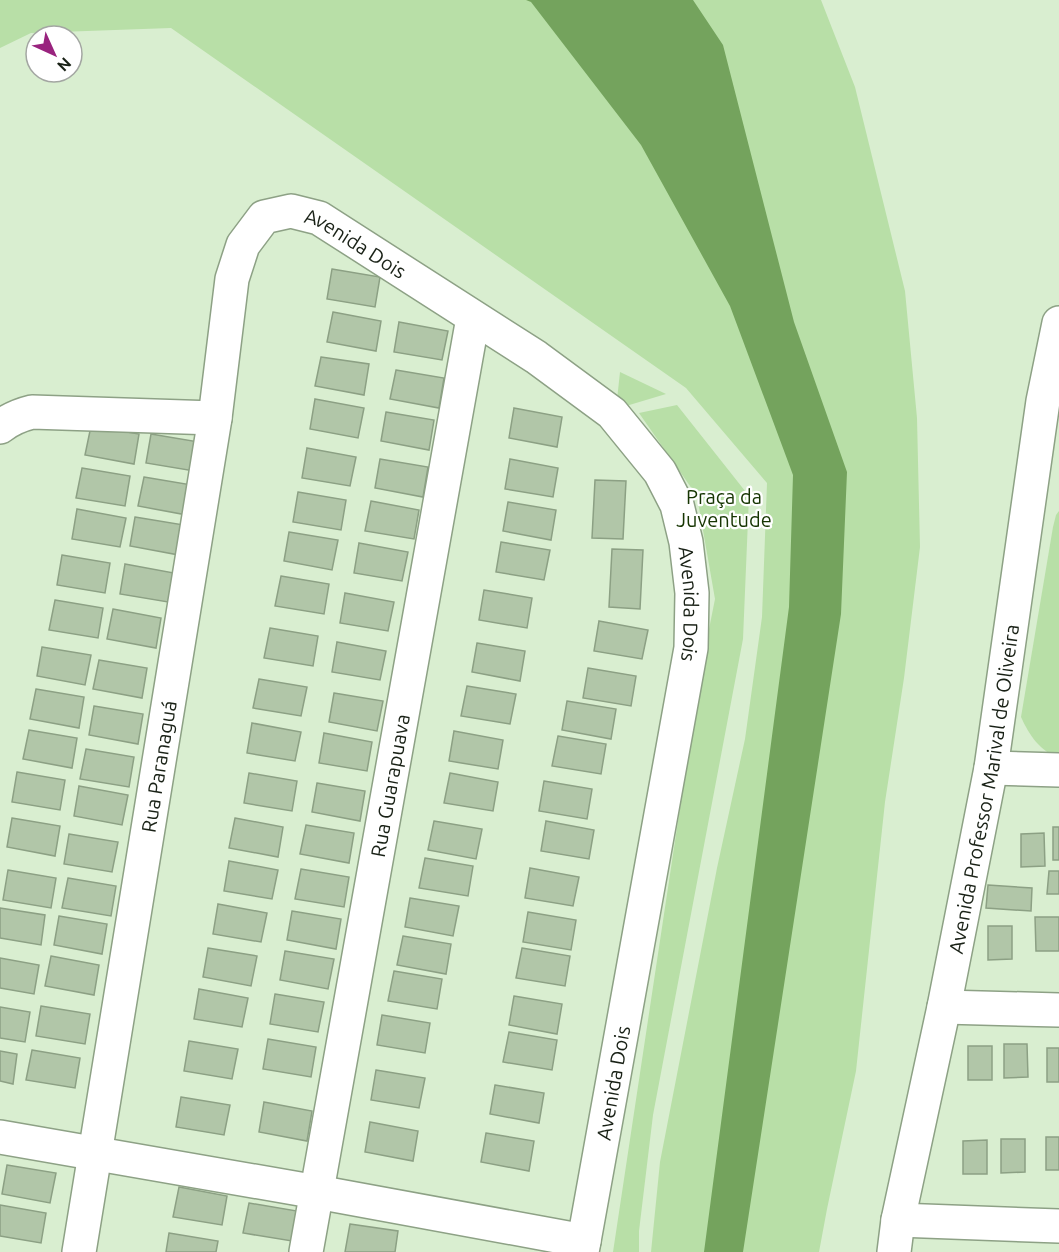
<svg xmlns="http://www.w3.org/2000/svg" width="1059" height="1252" font-family="Ubuntu,sans-serif">
<style>
.green{fill:#b8dfa7}
.water{fill:#74a35d}
.building{fill:#b1c6a8;stroke:#8ca084;stroke-width:1.5}
.lines{fill:none;stroke-linecap:round;stroke-linejoin:round}
.minor-casing{stroke:#8da185;stroke-width:36}
.minor{stroke:#fff;stroke-width:33}
.labels{text-anchor:middle;dominant-baseline:central;stroke-width:4.5;stroke-linejoin:round;paint-order:stroke}
.street-label{font-size:20px;fill:#192116;stroke:#fff}
.park-label{font-size:20px;fill:#163502;stroke:#fff}
</style>
<rect width="100%" height="100%" fill="#d9eed0"/>
<g class="green">
<path d="M0 0H821L855 87 905 291 917 418 920 547 904 678 885 802 856 1071 827 1209 819 1252H651L660 1162 717 868 745 739 762 617 767 483 686 388 171 28 31 33 0 48Z"/>
<path d="M620 372 666 394 616 409Z"/>
<path d="M677 405 749 496 743 639 653 1115 639 1231V1252H613L701 669 715 599 697 496 639 413Z"/>
<path d="M1059 511V758C1040 751 1029 735 1021 717L1053 527 1056 515Z"/>
</g>
<path class="water" d="M526 0H693L723 45 794 322 847 472 841 614 743 1252H704L789 607 793 475 730 306 641 145 531 2Z"/>
<g class="building">
<path d="M332 269 380 277 375 307 327 299Z"/>
<path d="M333 312 381 321 376 351 327 342Z"/>
<path d="M399 322 448 331 442 360 394 352Z"/>
<path d="M321 357 369 364 364 395 315 386Z"/>
<path d="M396 370 444 378 439 408 390 399Z"/>
<path d="M315 399 364 408 358 438 310 429Z"/>
<path d="M514 408 562 417 557 447 509 438Z"/>
<path d="M386 412 434 420 429 450 381 441Z"/>
<path d="M91 426 139 434 134 464 85 455Z"/>
<path d="M151 434 199 442 194 471 146 463Z"/>
<path d="M307 448 356 457 350 486 302 478Z"/>
<path d="M380 459 428 467 423 497 375 488Z"/>
<path d="M510 459 558 468 553 497 505 489Z"/>
<path d="M82 468 130 476 125 506 76 498Z"/>
<path d="M144 477 192 485 187 515 138 506Z"/>
<path d="M595 480 626 481 623 539 592 538Z"/>
<path d="M298 492 346 500 341 530 293 522Z"/>
<path d="M371 501 419 510 414 539 365 531Z"/>
<path d="M508 502 556 510 551 540 503 531Z"/>
<path d="M77 509 126 518 120 547 72 539Z"/>
<path d="M135 517 184 525 179 555 130 546Z"/>
<path d="M289 532 338 540 332 570 284 561Z"/>
<path d="M501 542 550 550 544 580 496 572Z"/>
<path d="M359 543 408 552 402 581 354 573Z"/>
<path d="M612 549 643 550 640 609 609 607Z"/>
<path d="M62 555 110 563 105 593 57 585Z"/>
<path d="M125 564 174 573 168 602 120 594Z"/>
<path d="M281 576 329 584 324 614 275 606Z"/>
<path d="M484 590 532 598 527 628 479 620Z"/>
<path d="M345 593 394 602 388 631 340 623Z"/>
<path d="M55 600 103 608 98 638 49 630Z"/>
<path d="M113 609 161 618 156 648 107 639Z"/>
<path d="M599 621 648 630 642 659 594 651Z"/>
<path d="M270 628 318 636 313 666 264 658Z"/>
<path d="M337 642 386 651 380 680 332 672Z"/>
<path d="M477 643 525 651 520 681 472 672Z"/>
<path d="M42 647 91 655 85 685 37 676Z"/>
<path d="M99 660 147 668 142 698 93 689Z"/>
<path d="M588 668 636 676 631 706 583 698Z"/>
<path d="M259 679 307 687 301 716 253 708Z"/>
<path d="M467 686 516 694 510 724 461 716Z"/>
<path d="M36 689 84 697 79 728 30 719Z"/>
<path d="M334 693 383 701 377 731 329 722Z"/>
<path d="M567 701 616 709 611 739 562 730Z"/>
<path d="M94 706 143 714 138 744 89 735Z"/>
<path d="M252 723 301 732 295 761 247 753Z"/>
<path d="M29 730 77 738 72 768 23 759Z"/>
<path d="M454 731 503 740 498 769 449 761Z"/>
<path d="M324 733 372 742 367 771 319 763Z"/>
<path d="M558 736 606 744 601 774 552 766Z"/>
<path d="M86 749 134 757 129 787 80 779Z"/>
<path d="M17 772 65 780 60 810 12 802Z"/>
<path d="M249 773 297 781 292 811 244 803Z"/>
<path d="M450 773 498 782 493 811 444 803Z"/>
<path d="M544 781 592 789 587 819 539 811Z"/>
<path d="M317 783 365 791 360 821 312 812Z"/>
<path d="M79 786 128 795 122 825 74 816Z"/>
<path d="M12 818 60 826 55 856 7 847Z"/>
<path d="M235 818 283 827 278 857 229 848Z"/>
<path d="M434 821 482 829 476 859 428 850Z"/>
<path d="M546 821 594 830 589 859 541 851Z"/>
<path d="M306 825 354 833 349 863 300 854Z"/>
<rect x="1053" y="827" width="6" height="33"/>
<path d="M1044 833 1045 866 1021 867V834Z"/>
<path d="M69 834 118 842 112 872 64 864Z"/>
<path d="M425 858 473 866 468 896 419 888Z"/>
<path d="M229 861 278 870 272 899 224 891Z"/>
<path d="M530 868 579 877 573 906 525 898Z"/>
<path d="M301 869 349 877 344 907 295 899Z"/>
<path d="M8 870 56 878 51 908 3 900Z"/>
<path d="M1049 871H1059V894H1047Z"/>
<path d="M68 878 116 886 111 916 62 908Z"/>
<path d="M988 885 1032 888 1031 911 986 908Z"/>
<path d="M410 898 459 906 453 936 405 927Z"/>
<path d="M218 904 267 913 261 942 213 934Z"/>
<path d="M0 908 45 915 41 945 0 938Z"/>
<path d="M292 911 341 919 336 949 287 940Z"/>
<path d="M528 912 576 920 571 950 523 942Z"/>
<path d="M59 916 107 924 102 954 54 945Z"/>
<path d="M1035 917H1059V951H1036Z"/>
<path d="M988 926H1012V959L988 960Z"/>
<path d="M403 936 451 944 446 974 397 965Z"/>
<path d="M208 948 257 956 251 986 203 977Z"/>
<path d="M522 948 570 956 565 986 516 978Z"/>
<path d="M285 951 334 959 328 989 280 980Z"/>
<path d="M51 956 99 965 94 995 45 986Z"/>
<path d="M0 958 39 965 34 994 0 988Z"/>
<path d="M394 971 442 979 437 1009 388 1001Z"/>
<path d="M199 989 248 998 242 1027 194 1019Z"/>
<path d="M275 994 324 1002 318 1032 270 1024Z"/>
<path d="M514 996 562 1004 557 1034 509 1025Z"/>
<path d="M41 1006 90 1014 85 1044 36 1036Z"/>
<path d="M0 1007 30 1012 25 1042 0 1038Z"/>
<path d="M382 1015 430 1023 425 1053 377 1045Z"/>
<path d="M509 1032 557 1040 552 1070 503 1062Z"/>
<path d="M268 1039 316 1047 311 1077 263 1069Z"/>
<path d="M189 1041 238 1049 232 1079 184 1071Z"/>
<path d="M1004 1044H1027L1028 1077 1004 1078Z"/>
<rect x="968" y="1046" width="24" height="34"/>
<rect x="1047" y="1048" width="12" height="34"/>
<path d="M32 1050 80 1058 75 1088 26 1080Z"/>
<path d="M0 1051 17 1054 13 1084 0 1081Z"/>
<path d="M376 1070 425 1078 419 1108 371 1100Z"/>
<path d="M495 1085 544 1093 539 1123 490 1114Z"/>
<path d="M181 1097 230 1105 224 1135 176 1127Z"/>
<path d="M264 1102 312 1111 307 1141 259 1132Z"/>
<path d="M370 1122 418 1131 413 1161 365 1152Z"/>
<path d="M486 1133 534 1141 529 1171 481 1162Z"/>
<rect x="1046" y="1137" width="13" height="33"/>
<path d="M1001 1139H1025V1172L1001 1173Z"/>
<path d="M987 1140V1174H963V1141Z"/>
<path d="M7 1165 56 1173 50 1203 2 1194Z"/>
<path d="M179 1187 227 1196 222 1225 173 1217Z"/>
<path d="M249 1203 297 1211 292 1241 243 1233Z"/>
<path d="M0 1205 46 1213 41 1243 0 1236Z"/>
<path d="M350 1224 398 1231 395 1252H345Z"/>
<path d="M169 1233 218 1241 216 1252H166Z"/>
</g>
<g class="lines">
<defs>
<g id="minor">
<path d="M0 427C10 419 20 415 32 412L215 418"/>
<path d="M991 768 1059 770"/>
<path d="M944 1007 1059 1010"/>
<path d="M0 1137 317 1192 584 1241"/>
<path d="M898 1220 1059 1226"/>
<path id="s1" d="M79 1252 215 418 232 279 243 245 264 217 291 211 319 218 536 357 612 413 660 472 677 505 686 542 692 593 691 648 582 1252"/>
<path id="s2" d="M306 1252 473 318"/>
<path id="s3" d="M894 1252 898 1220 944 1007 991 768 1043 401 1059 323"/>
</g>
</defs>
<use href="#minor" class="minor-casing"/>
<use href="#minor" class="minor"/>
</g>
<g class="labels">
<g class="street-label">
<text stroke="none"><textPath href="#s1" startOffset="1156">Avenida Dois</textPath></text>
<text stroke="none"><textPath href="#s1" startOffset="1678">Avenida Dois</textPath></text>
<text stroke="none"><textPath href="#s1" startOffset="492">Rua Paranaguá</textPath></text>
<text stroke="none"><textPath href="#s2" startOffset="474">Rua Guarapuava</textPath></text>
<text stroke="none"><textPath href="#s3" startOffset="472">Avenida Professor Marival de Oliveira</textPath></text>
<text transform="translate(613 1083) rotate(-80)">Avenida Dois</text>
</g>
<g class="park-label">
<text x="724" y="496">Praça da<tspan x="724" dy="23">Juventude</tspan></text>
</g>
</g>
<g transform="translate(54 54) rotate(135)"><circle r="28" fill="#ffffff" stroke="#a3a6a2" stroke-width="1.5"/>
<path d="M0-4.5L10 22L0 15L-10 22Z" fill="#99237e"/>
<text y="-9" font-size="16" font-weight="bold" text-anchor="middle" fill="#192116">N</text>
</g>
</svg>
